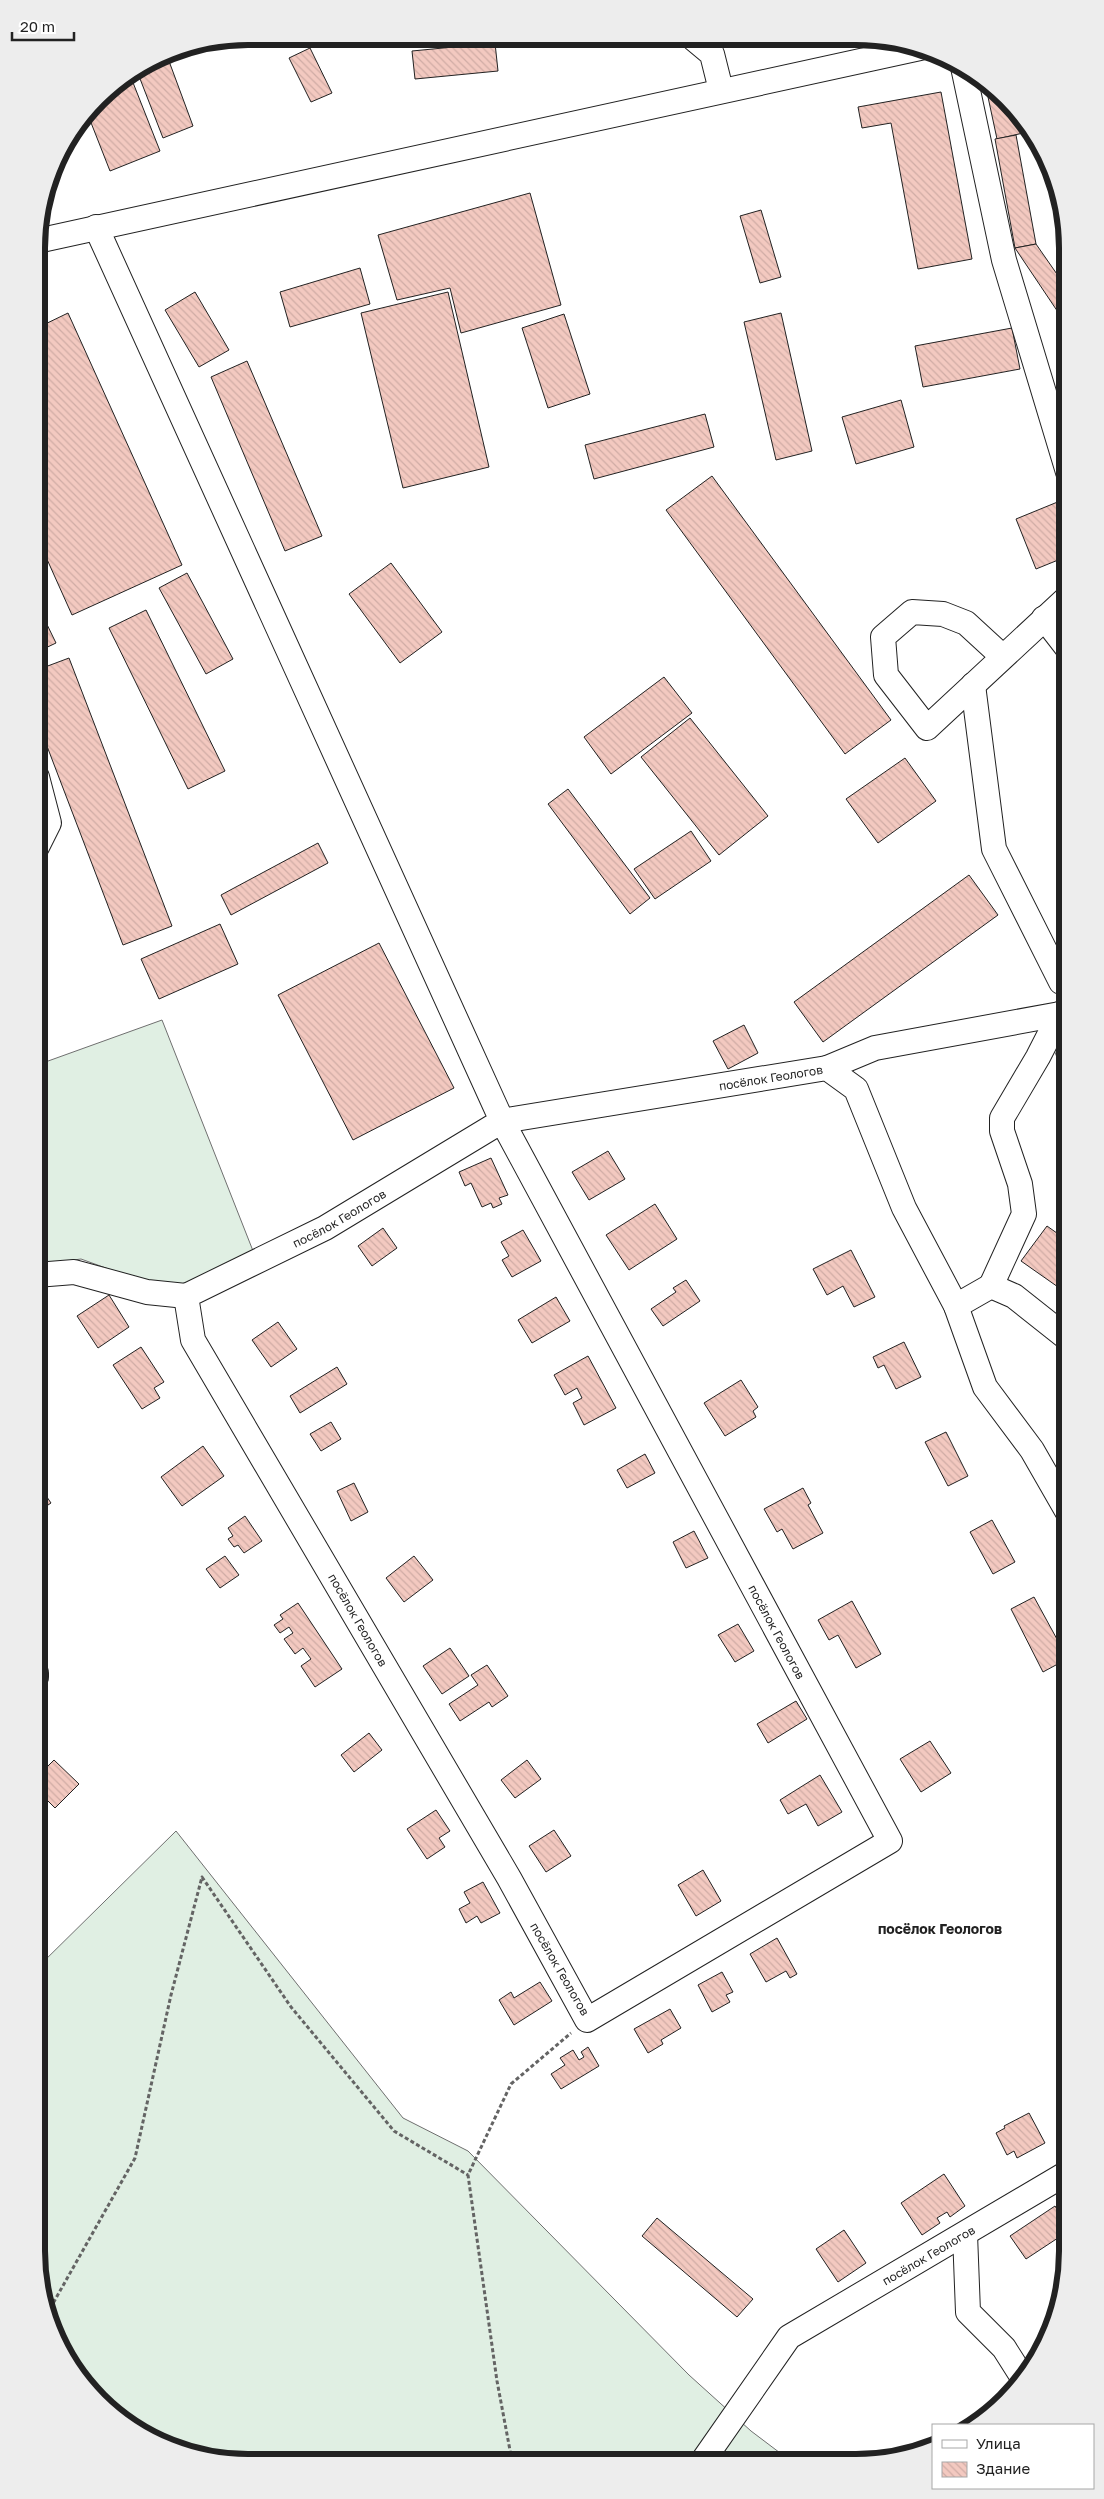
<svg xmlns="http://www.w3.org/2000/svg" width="1104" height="2499" font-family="'Golos Text',sans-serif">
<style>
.grass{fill:#e0efe3;stroke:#6f6f6f}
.garden{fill:url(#garden-dots);stroke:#6f6f6f}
.building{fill:url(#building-back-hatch);stroke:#222}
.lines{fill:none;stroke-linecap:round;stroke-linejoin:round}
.minor-casing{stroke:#222;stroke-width:26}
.path{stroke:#646464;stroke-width:3;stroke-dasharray:4 2.5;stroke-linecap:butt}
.minor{stroke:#fff;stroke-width:24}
.labels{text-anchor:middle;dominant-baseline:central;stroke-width:4;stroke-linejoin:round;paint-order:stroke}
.street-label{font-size:12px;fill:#222;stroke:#fff}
.neighbourhood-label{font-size:14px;font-weight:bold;fill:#222;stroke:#fff}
.rim{fill:none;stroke:#222;stroke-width:6}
</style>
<defs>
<pattern id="garden-dots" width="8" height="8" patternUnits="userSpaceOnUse" patternTransform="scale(1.25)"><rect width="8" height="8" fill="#e0efe3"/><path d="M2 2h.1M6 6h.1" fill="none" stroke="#c0cdc2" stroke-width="1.8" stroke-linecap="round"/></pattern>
<pattern id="building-back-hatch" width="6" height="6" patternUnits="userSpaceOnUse" patternTransform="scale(1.25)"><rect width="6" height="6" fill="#f3c9c0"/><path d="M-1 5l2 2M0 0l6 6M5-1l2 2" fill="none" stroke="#d0aca5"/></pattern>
</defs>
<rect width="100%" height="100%" fill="#fff"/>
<g class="grass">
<path d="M162 1020 257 1261 169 1291 81 1259 36 1265 37 1065Z"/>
<path d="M176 1831 403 2118 468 2151 689 2375 751 2431 792 2462 207 2459 154 2441 108 2410 72 2368 44 2306 36 2251V1969Z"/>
</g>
<path class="garden" d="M1068 1047V1084L1054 1050Z"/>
<g class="building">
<path d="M415 37H448L415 41Z"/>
<path d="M495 43 498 71 415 79 412 51Z"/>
<path d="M310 48 332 93 311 102 289 58Z"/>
<path d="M166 53 193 126 163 138 137 71Z"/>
<path d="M130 75 160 151 110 171 88 115 108 89Z"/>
<path d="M985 83 996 89 1032 131 997 139Z"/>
<path d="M941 92 972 259 918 269 891 123 862 128 858 107Z"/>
<path d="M1016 135 1036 244 1015 248 995 139Z"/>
<path d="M530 193 561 305 461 333 450 288 397 300 378 235Z"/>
<path d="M761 210 781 277 760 283 740 216Z"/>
<path d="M1036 244 1068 290V327L1015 248Z"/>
<path d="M360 268 370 304 290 327 280 292Z"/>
<path d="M195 292 229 350 199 367 165 310Z"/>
<path d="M448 292 489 467 403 488 361 313Z"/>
<path d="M68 313 182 565 72 615 37 537V328Z"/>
<path d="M781 313 812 451 776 460 744 322Z"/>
<path d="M564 314 590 394 548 408 522 328Z"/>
<path d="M1012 328 1020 369 923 387 915 346Z"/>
<path d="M247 361 322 536 285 551 211 377Z"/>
<path d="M901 400 914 447 856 464 842 417Z"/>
<path d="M705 414 714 447 594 479 585 445Z"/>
<path d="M712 476 891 720 845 754 666 510Z"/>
<path d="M1060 501 1068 521V556L1036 569 1016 519Z"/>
<path d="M391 563 442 632 400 663 349 594Z"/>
<path d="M187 573 233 659 206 674 159 588Z"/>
<path d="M37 604 56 643 37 652Z"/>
<path d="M146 610 225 771 188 789 109 628Z"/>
<path d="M69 658 172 926 123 945 37 720V670Z"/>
<path d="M664 677 692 713 611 774 584 737Z"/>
<path d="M690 718 768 816 719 855 641 757Z"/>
<path d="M905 758 936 801 878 843 846 799Z"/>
<path d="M568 789 650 898 630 914 548 804Z"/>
<path d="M691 831 711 861 655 899 634 869Z"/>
<path d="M318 843 328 863 231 915 221 895Z"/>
<path d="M969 875 998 915 823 1042 794 1002Z"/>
<path d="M220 924 238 964 159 999 141 959Z"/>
<path d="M379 943 454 1088 353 1140 278 995Z"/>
<path d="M744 1025 758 1053 728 1069 713 1041Z"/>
<path d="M608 1151 625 1179 589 1200 572 1172Z"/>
<path d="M491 1158 508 1195 499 1198 502 1204 493 1208 491 1203 482 1207 471 1183 465 1186 459 1172Z"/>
<path d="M655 1204 677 1239 629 1270 606 1235Z"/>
<path d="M1047 1226 1068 1241V1294L1021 1261Z"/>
<path d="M383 1228 397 1248 372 1266 358 1246Z"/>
<path d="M523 1230 541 1261 512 1277 502 1260 509 1256 501 1242Z"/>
<path d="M851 1250 875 1297 854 1307 843 1286 827 1295 813 1269Z"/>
<path d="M686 1280 700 1301 663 1326 651 1309 676 1292 673 1288Z"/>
<path d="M109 1295 129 1327 98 1348 77 1316Z"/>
<path d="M556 1297 570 1321 532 1343 518 1320Z"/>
<path d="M278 1322 297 1349 271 1367 252 1340Z"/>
<path d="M904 1342 921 1377 896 1389 884 1365 878 1368 873 1357Z"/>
<path d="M141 1347 164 1382 154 1388 160 1398 142 1409 113 1365Z"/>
<path d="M588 1356 616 1408 584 1425 573 1403 582 1398 577 1388 565 1395 554 1375Z"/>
<path d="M337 1367 347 1384 300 1413 290 1396Z"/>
<path d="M741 1380 758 1407 753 1411 756 1417 725 1436 704 1403Z"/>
<path d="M331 1422 341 1439 321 1451 310 1434Z"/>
<path d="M946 1432 968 1476 948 1486 925 1442Z"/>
<path d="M203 1446 224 1476 182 1506 161 1477Z"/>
<path d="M645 1454 655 1473 627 1488 617 1470Z"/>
<path d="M36 1481 51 1503 36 1513Z"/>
<path d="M354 1483 368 1512 351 1521 337 1491Z"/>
<path d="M803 1488 811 1503 808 1505 823 1533 793 1549 782 1529 777 1532 764 1509Z"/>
<path d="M245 1516 262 1541 244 1553 238 1545 234 1547 228 1539 233 1536 228 1528Z"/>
<path d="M992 1520 1015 1562 993 1574 970 1532Z"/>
<path d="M694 1531 708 1558 686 1568 673 1542Z"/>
<path d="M225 1556 239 1575 220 1588 206 1569Z"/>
<path d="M414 1556 433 1580 404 1602 386 1578Z"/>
<path d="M1034 1597 1058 1641 1060 1640 1067 1653V1659L1043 1672 1011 1609Z"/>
<path d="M852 1601 881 1654 856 1668 838 1635 829 1640 818 1620Z"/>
<path d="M298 1603 342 1669 315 1687 301 1666 311 1659 303 1648 295 1654 284 1639 293 1633 289 1627 280 1633 274 1625 283 1619 280 1615Z"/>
<path d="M738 1624 754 1651 735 1662 718 1635Z"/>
<path d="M450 1648 469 1676 442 1694 423 1666Z"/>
<path d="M487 1665 508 1696 492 1707 489 1702 460 1721 449 1704 478 1685 471 1675Z"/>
<path d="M1067 1692V1714L1058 1696Z"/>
<path d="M796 1701 807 1719 768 1743 757 1724Z"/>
<path d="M369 1733 382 1750 354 1772 341 1755Z"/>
<path d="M930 1741 951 1773 921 1792 900 1759Z"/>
<path d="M54 1760 79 1784 55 1808 36 1789V1778Z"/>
<path d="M527 1760 541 1779 515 1798 501 1780Z"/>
<path d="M820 1775 842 1812 818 1826 806 1804 788 1814 780 1800Z"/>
<path d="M436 1810 450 1831 439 1838 445 1847 427 1859 407 1829Z"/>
<path d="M554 1830 571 1856 546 1872 529 1846Z"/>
<path d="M703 1870 721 1901 696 1916 678 1885Z"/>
<path d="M483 1882 500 1913 481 1923 477 1916 466 1923 459 1909 470 1903 464 1892Z"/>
<path d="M777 1938 797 1974 790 1978 786 1971 766 1982 750 1954Z"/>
<path d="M722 1972 733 1992 726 1995 730 2002 712 2012 698 1985Z"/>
<path d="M540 1982 552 2001 514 2025 499 2000 511 1992 514 1998Z"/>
<path d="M670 2009 681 2028 661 2040 663 2044 648 2053 634 2029Z"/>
<path d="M588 2047 599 2066 561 2089 551 2074 565 2065 560 2058 573 2050 579 2060 584 2057 581 2052Z"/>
<path d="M1029 2113 1045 2143 1017 2158 1014 2151 1007 2155 996 2133 1005 2128 1004 2126Z"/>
<path d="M944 2174 965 2206 950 2217 947 2212 937 2218 940 2223 922 2235 901 2203Z"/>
<path d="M1055 2206 1067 2225V2232L1026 2259 1010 2236Z"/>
<path d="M657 2218 753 2299 737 2317 642 2236Z"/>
<path d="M844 2230 866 2263 838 2282 816 2249Z"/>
</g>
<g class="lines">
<defs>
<g id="minor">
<path d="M694 39 712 54 721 90"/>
<path d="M963 67 1004 260 1068 472"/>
<path id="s1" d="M96 227 502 1121 890 1841 587 2020 509 1878 193 1340 186 1296 325 1228 502 1121 827 1068 856 1089 904 1208 956 1306 985 1387 1032 1450 1067 1511"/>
<path d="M37 241 920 48"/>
<path d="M1044 618 1068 649"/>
<path d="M1003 657 966 623 943 614 912 612 883 637 886 675 927 728 1068 597"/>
<path d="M973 685 994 849 1061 982"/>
<path d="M37 847 49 823 37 777"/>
<path d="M827 1068 875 1048 1060 1014"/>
<path d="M36 1275 74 1272 147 1292 186 1296"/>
<path d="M991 1286 1024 1214 1020 1184 1002 1131V1118L1038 1057 1060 1014 1068 1013"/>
<path d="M956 1306 991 1286 1014 1296 1067 1338"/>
<path d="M36 1677V1673"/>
<path d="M965 2234 968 2312 1004 2348 1023 2378"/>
<path id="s2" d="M702 2462 789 2337 1067 2173"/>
</g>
</defs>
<use href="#minor" class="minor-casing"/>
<g class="path">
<path d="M47 2314 135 2158 171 1995 202 1877 291 2007 394 2131 468 2175"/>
<path d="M512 2461 497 2381 468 2175 511 2084 571 2033"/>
</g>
<use href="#minor" class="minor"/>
</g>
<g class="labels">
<g class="street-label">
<text stroke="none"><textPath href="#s1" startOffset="3616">посёлок Геологов</textPath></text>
<text stroke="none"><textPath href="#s1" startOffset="3154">посёлок Геологов</textPath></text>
<text transform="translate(358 1620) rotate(60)">посёлок Геологов</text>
<text stroke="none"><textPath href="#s1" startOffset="1562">посёлок Геологов</textPath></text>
<text transform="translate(560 1969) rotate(60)">посёлок Геологов</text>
<text stroke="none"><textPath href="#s2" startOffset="314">посёлок Геологов</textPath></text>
</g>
<g class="neighbourhood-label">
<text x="940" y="1928">посёлок Геологов</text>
</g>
</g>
<path d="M0 0H1104V2499H0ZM248 45H856A203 203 0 0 1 1059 248V2251A203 203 0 0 1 856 2454H248A203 203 0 0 1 45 2251V248A203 203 0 0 1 248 45Z" fill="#ededed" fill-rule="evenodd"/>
<path class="rim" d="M248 45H856A203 203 0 0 1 1059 248V2251A203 203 0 0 1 856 2454H248A203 203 0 0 1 45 2251V248A203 203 0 0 1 248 45Z"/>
<rect x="932" y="2424" width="162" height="65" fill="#ffffff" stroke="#a7a7a7"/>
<rect x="942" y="2440" width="25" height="8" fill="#ffffff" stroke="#a7a7a7"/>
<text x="976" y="2449" font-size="15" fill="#222222">Улица</text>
<rect x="942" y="2462" width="25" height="15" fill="url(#building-back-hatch)" stroke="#a7a7a7"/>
<text x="976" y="2474" font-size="15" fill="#222222">Здание</text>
<path d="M12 32v8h62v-8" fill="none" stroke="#222222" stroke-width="2.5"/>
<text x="20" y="32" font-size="15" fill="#222222" stroke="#ffffff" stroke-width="4" paint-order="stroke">20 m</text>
</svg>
